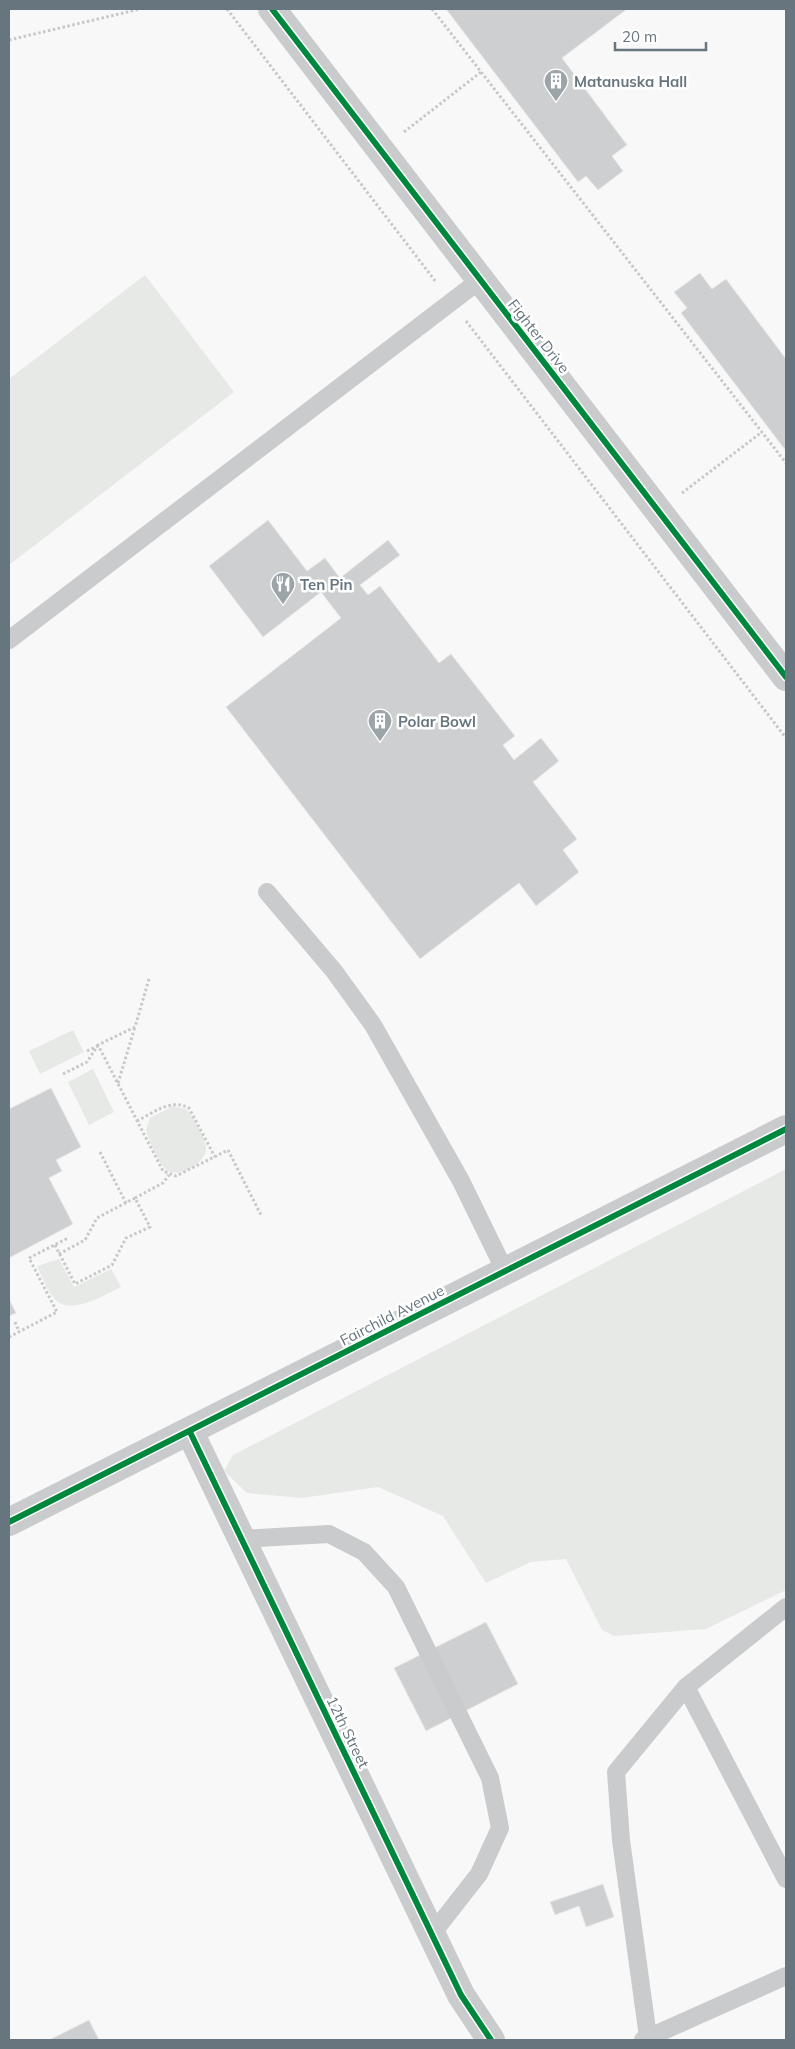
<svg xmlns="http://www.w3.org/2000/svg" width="795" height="2049" font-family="Mulish,sans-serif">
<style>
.green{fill:#e7e9e6}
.building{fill:#cecfd0;stroke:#e8e8e8}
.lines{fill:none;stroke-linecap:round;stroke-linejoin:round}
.path{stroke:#c7c8c8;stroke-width:3;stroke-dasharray:2.5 2.5;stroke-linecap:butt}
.lane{stroke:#c9cbcc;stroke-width:18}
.street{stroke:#c9cbcc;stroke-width:28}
.cycleway-casing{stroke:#fff;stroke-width:9}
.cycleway{stroke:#00873e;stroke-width:6}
.labels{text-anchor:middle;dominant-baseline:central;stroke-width:5;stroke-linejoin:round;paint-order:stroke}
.poi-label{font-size:15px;font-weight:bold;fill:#67767e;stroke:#fff;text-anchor:start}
.street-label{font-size:15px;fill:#67767e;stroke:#fff}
</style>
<rect width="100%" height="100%" fill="#f8f8f8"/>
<g class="green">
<path d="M145 275 234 392 9 565V379Z"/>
<path d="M73 1030 84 1052 40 1074 29 1051Z"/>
<path d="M93 1069 114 1112 89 1125 68 1082Z"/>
<path d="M173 1106 186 1109 190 1113C195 1123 206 1137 206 1148 207 1162 180 1178 168 1171 160 1166 148 1139 146 1130L150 1118Z"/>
<path d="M786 1169V1590L706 1629 614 1636 602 1630 566 1559 531 1562 486 1583 443 1516 378 1487 302 1498 247 1493 224 1471 233 1455Z"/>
<path d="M59 1259 74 1287 111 1269 121 1287C104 1295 68 1318 53 1297 46 1288 42 1276 37 1266Z"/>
</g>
<g class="building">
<path d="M446 9H627L562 58 627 145 612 156 623 171 598 190 586 176 578 182Z"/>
<path d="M700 273 712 289 726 279 786 359V451L681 313 687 308 674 292Z"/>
<path d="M268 520 307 571 325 558 340 578 388 540 400 555 360 585 368 595 380 586 439 663 451 654 515 736 503 745 514 760 541 738 559 761 533 782 577 839 563 850 579 872 536 906 519 883 420 959 226 707 341 618 321 592 263 637 209 566Z"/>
<path d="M51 1088 81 1147 56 1160 62 1171 49 1178 73 1224 9 1258V1109Z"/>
<path d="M9 1299 16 1313 9 1316Z"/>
<path d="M486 1622 518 1684 426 1731 394 1668Z"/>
<path d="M603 1884 614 1917 586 1927 579 1906 555 1915 550 1902Z"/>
<path d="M89 2020 99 2040H49Z"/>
</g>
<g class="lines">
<g class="path">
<path d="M227 9 436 282"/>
<path d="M432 9 786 463"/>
<path d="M9 40 140 9"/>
<path d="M404 132 481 72"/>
<path d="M466 321 786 738"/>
<path d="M682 493 762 432"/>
<path d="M149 979 135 1027 98 1045 163 1171 176 1176 228 1150 261 1215"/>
<path d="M87 1051 98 1046"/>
<path d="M63 1074 87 1062 98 1045"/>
<path d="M118 1083 135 1027"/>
<path d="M137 1121C153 1113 171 1098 189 1108L215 1157"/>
<path d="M100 1152 126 1203"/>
<path d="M135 1198 163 1183 169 1175"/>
<path d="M55 1245 75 1284 112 1265 126 1238 150 1227 135 1198 97 1218 85 1240 59 1254"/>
<path d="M15 1322 19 1331"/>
<path d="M9 1337 57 1312 29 1258 68 1238"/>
</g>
<g class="lane">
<path d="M9 640 480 280"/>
<path d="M267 892 334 971 373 1025 461 1181 505 1271"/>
<path d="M241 1539 329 1534 364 1552 396 1587 490 1778 500 1828 479 1874 432 1934"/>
<path d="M786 1607 686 1687 786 1879"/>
<path d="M648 2037 621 1840 616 1772 686 1687"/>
<path d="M643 2040 786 1976"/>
</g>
<g class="street">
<path d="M272 9 786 677"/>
<path d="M190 1432 461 1995 491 2040"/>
<path d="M9 1522 786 1129"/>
</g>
<defs>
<g id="cycleway">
<path d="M272 9 786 677"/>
<path d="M190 1432 461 1995 491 2040"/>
<path d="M9 1522 786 1129"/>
</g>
</defs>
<use href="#cycleway" class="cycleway-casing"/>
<use href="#cycleway" class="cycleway"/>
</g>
<defs>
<symbol id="building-pin" viewBox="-11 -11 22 30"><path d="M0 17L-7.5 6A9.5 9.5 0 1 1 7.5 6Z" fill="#9aa4a9" stroke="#fff"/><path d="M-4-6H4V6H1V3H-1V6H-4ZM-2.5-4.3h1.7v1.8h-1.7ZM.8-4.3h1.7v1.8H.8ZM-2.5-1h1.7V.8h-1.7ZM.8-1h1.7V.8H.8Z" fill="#fff"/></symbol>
<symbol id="restaurant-pin" viewBox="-11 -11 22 30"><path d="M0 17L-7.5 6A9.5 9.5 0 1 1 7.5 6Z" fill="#9aa4a9" stroke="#fff"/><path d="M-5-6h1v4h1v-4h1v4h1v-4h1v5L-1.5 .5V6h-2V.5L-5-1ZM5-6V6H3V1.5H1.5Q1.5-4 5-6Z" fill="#fff"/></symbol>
</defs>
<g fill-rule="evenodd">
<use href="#building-pin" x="542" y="67" width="28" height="38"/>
<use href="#restaurant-pin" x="269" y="570" width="28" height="38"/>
<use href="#building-pin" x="366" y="707" width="28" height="38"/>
</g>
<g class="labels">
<g class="poi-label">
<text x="574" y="81">Matanuska Hall</text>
<text x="300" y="584">Ten Pin</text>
<text x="398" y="721">Polar Bowl</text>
</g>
<g class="street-label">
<text transform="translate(539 336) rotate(52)">Fighter Drive</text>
<text transform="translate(392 1315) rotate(-27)">Fairchild Avenue</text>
<text transform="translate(348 1732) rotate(64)">12th Street</text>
</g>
</g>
<rect width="795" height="2049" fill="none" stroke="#67767e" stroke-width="20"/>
<path d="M615 42v8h91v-8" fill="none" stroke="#67767e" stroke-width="2.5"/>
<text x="622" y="42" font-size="15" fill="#67767e" stroke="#ffffff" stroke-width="4" paint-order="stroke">20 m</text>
</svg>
